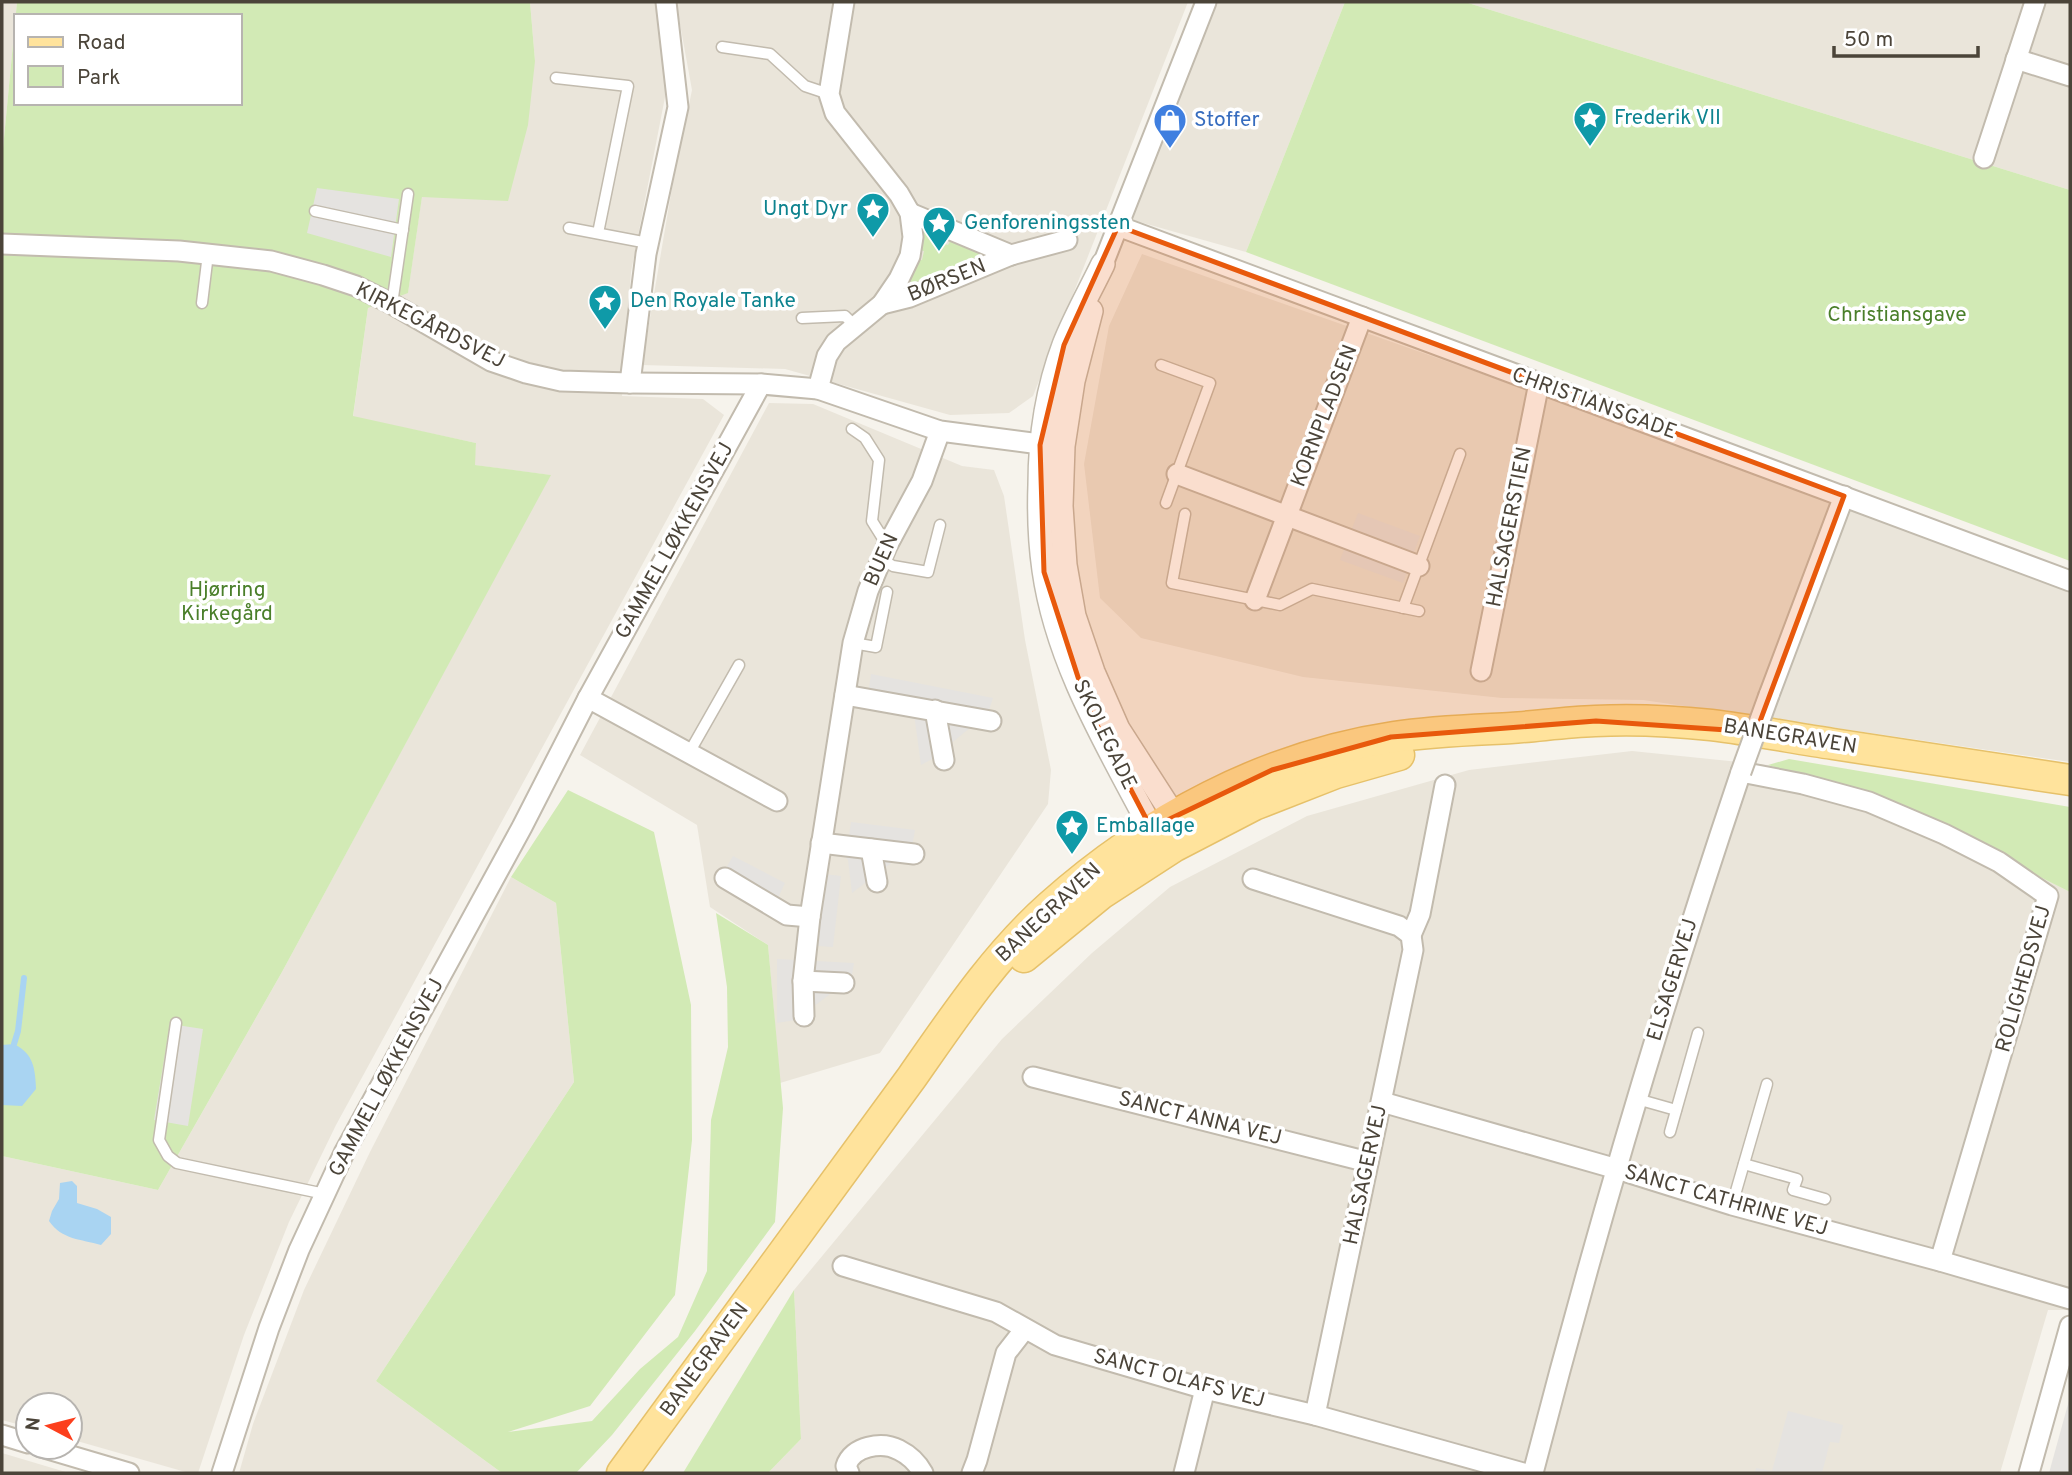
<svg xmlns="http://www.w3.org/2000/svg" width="2072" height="1475" font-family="Overpass,sans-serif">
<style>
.residential{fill:#eae5da}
.green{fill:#d2eab5;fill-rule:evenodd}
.parking{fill:#e5e3e0}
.water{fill:#a9d4f2}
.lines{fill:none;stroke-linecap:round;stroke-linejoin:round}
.stream{stroke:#a9d4f2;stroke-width:6}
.service-casing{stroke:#c2bbae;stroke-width:13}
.minor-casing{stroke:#c2bbae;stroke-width:23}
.tertiary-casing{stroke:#c2bbae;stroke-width:26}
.primary-casing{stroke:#e6c16a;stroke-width:33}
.service{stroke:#fff;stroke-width:10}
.minor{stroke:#fff;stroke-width:19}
.tertiary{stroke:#fff;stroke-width:23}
.primary{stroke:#ffe39c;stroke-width:30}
.minor-bridge-casing{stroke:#c2bbae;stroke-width:23;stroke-linecap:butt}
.minor-bridge{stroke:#fff;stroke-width:19}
.marked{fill:#e8590c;fill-opacity:0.2;stroke:#e8590c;stroke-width:5;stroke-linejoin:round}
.labels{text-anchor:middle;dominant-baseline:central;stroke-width:7;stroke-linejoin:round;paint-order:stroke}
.culture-label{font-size:21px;fill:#0d838f;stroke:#fff;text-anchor:start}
.shop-label{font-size:21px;fill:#366cbe;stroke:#fff;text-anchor:start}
.street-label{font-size:21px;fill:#4b4439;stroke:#fff}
.park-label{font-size:21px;fill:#4a7f2a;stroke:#fff}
</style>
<rect width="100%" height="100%" fill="#f6f3ec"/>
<g class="residential">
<path d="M2 2H17L2 159Z"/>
<path d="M530 2H659L666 92 631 272 622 396 703 399 724 415 336 1125 289 1222 244 1335 198 1473H189L70 1439V1405H28V1427L2 1420V1156L158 1190 282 972 550 475 474 465 476 443 353 417 368 308 408 292 422 196 535 61Z"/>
<path d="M676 2H1188L1033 396 1009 413 950 415 785 369 642 365 673 182 692 90Z"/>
<path d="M1218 2H1345L1246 252 1129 219Z"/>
<path d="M1465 2H2070V190Z"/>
<path d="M1142 254 2070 581V762L1643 700 1502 698 1303 677 1141 638 1100 598 1084 464 1109 326Z"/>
<path d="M769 403 813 404 962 466 994 470 1004 496 1025 640 1051 770 1048 804 880 1053 780 1083 768 945 710 907 697 825 580 755Z"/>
<path d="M1632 751 1768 765 1901 807 2070 892V1310H2048L2000 1473H768L801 1439 794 1290 1002 1039 1092 953 1170 887 1307 816 1469 770Z"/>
<path d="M511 877 556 903 574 1082 376 1381 502 1473H239L253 1424 304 1290 370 1152Z"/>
<path d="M2 1453 69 1473H2Z"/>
</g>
<g class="green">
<path d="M17 2H530L535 61 528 125 508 201 422 197 408 293 368 308 353 416 476 443 475 465 551 475 282 972 158 1190 2 1156V159ZM16 16H240V103H16Z"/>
<path d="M1345 2H1465L2070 190V561L1246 252Z"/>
<path d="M926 230 942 235 940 242 948 245 951 239 985 254V257L915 286 912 285 909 279 916 259 922 260 924 251 918 250 921 235Z"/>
<path d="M1789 759 2070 807V892L1901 807 1768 765Z"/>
<path d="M568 790 654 832 691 1005 692 1140 675 1295 590 1406 508 1432 592 1421 640 1369 678 1337 707 1271 711 1120 728 1047 727 987 716 913 768 945 783 1108 775 1222 695 1331 612 1435 576 1473H502L376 1381 574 1082 556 903 511 877Z"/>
<path d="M794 1290 801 1439 768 1473H683Z"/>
</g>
<g class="parking">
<path d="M317 188 399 199 391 257 307 233Z"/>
<path d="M1358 513 1420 536 1403 583 1340 560Z"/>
<path d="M871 674 993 698 988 713 932 759 921 765 914 714 866 709Z"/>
<path d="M851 822 915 830 912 847 852 893 848 860 846 858Z"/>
<path d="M733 856 785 883 771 913 718 882Z"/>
<path d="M815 873 841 876 833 947 806 945Z"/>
<path d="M777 959 854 963 850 987 838 988 796 1020 777 1023Z"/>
<path d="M170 1024 203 1029 188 1126 154 1120Z"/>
<path d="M2070 1397V1473H2049Z"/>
<path d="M1788 1411 1843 1425 1839 1443 1830 1442 1822 1473H1755L1756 1468 1772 1471Z"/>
</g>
<g class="water">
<path d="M14 1044C34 1054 35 1069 36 1089L22 1106 2 1105V1045Z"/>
<path d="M72 1181 77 1186V1203L97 1209 111 1217V1234L101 1245C81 1239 62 1240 49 1221L52 1211 59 1199 60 1183Z"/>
</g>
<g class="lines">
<path class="stream" d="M14 1044 18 1031 24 978"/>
<defs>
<g id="service">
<path d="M722 47 770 54 805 86 829 94"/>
<path d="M556 78 628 86 598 233"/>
<path d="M315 211 403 230"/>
<path d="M569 228 648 243"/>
<path d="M202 303 208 254"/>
<path d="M392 304 408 194"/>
<path d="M802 318 845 316 855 326"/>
<path d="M1161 365 1210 383 1166 503"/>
<path d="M852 429 865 438 879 460 872 521 887 545"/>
<path d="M1185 514 1172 583 1280 605 1312 589 1419 611"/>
<path d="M881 559 893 566 928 572 940 525"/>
<path d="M1403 608 1460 454"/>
<path d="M853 643 876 647 887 592"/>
<path d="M689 753 739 665"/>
<path d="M176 1023 159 1140 168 1156 177 1163 325 1194"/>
<path d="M1637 1099 1676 1110"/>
<path d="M1670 1132 1698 1033"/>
<path d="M1744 1164 1797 1179 1793 1190 1825 1199"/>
<path d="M1732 1205 1767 1084"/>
</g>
<g id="minor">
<path d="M2016 59 2070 76"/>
<path d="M1984 158 2035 2"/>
<path d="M910 213 1011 255"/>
<path d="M1118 226 2070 581"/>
<path d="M2 244 179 251 271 261 323 275 356 286 392 304 491 361 526 373 561 381 630 383 761 384 818 389 940 431 1055 446"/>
<path d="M1103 264 1206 2"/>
<path d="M882 304 910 297 1011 255 1067 240"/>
<path d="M630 383 646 254 678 107 666 2"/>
<path d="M818 389 827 356 836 342 882 304 899 279 910 256 913 237 910 213 899 194 835 113 829 94 844 2"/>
<path d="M1177 474 1419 566"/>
<path d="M1255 600 1362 317"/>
<path d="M1481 671 1539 383"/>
<path d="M845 695 991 721"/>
<path d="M1769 695 1844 496"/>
<path d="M588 698 777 801"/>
<path d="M935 710 944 760"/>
<path d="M821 843 914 854"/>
<path d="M871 849 877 882"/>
<path d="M725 878 787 915 810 917"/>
<path d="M1253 879 1399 926 1411 935 1413 950 1315 1415"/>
<path d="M1411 935 1420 914 1445 785"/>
<path d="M803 981 844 983"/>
<path d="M804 1016 803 981 810 917 853 643 868 591 887 546 922 481 940 431"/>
<path d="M1033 1077 1368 1162"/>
<path d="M1382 1102 1617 1169 1732 1205 1940 1261 2070 1299"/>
<path d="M843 1266 996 1312 1055 1345 1205 1389 1315 1415 1523 1473"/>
<path d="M2 1435 28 1443"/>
<path d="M41 1447 129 1473"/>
<path d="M222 1473 269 1328 299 1250 344 1153 522 827 588 698 761 384"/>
<path d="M849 1473 846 1466C852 1446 882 1441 899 1450 909 1455 918 1464 923 1473"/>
<path d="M972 1473 977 1460 1006 1353 1024 1330"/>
<path d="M1184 1473 1205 1389"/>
<path d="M1533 1473C1594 1237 1663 1003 1741 772L1803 784 1869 802 1944 834 1999 862 2048 896 1940 1261"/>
<path d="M2029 1473 2070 1326"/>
</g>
<g id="tertiary">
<path d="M1103 264C1090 291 1075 317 1064 345 1047 390 1040 438 1040 485 1039 514 1040 542 1044 570 1057 663 1108 746 1151 828L1164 838"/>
<path d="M1091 311 1073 381 1063 446 1061 506 1065 565 1074 616 1093 672 1118 729 1174 816 1175 832"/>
</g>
<g id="primary">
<path d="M1024 957 1101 894 1175 846 1254 805 1336 773 1399 755"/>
<path d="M622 1473 912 1077C954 1017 995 955 1050 906 1146 820 1266 756 1394 737 1433 731 1472 730 1511 728 1539 726 1567 722 1595 721 1633 719 1673 721 1711 725 1752 730 1793 738 1833 744 1912 756 1991 768 2070 780"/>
</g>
</defs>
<use href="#service" class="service-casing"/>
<use href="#minor" class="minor-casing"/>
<use href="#tertiary" class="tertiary-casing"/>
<use href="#primary" class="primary-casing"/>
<use href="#service" class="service"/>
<use href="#minor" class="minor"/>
<use href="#tertiary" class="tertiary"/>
<use href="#primary" class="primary"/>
<defs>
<path id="minor-bridge" d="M1741 772 1769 695"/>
</defs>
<use href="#minor-bridge" class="minor-bridge-casing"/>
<use href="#minor-bridge" class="minor-bridge"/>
</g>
<path class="marked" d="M1118 226 1844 496 1756 732 1596 721 1391 737 1272 770 1151 828 1088 708 1044 572 1040 445 1064 345Z"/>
<defs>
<symbol id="sight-pin" viewBox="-11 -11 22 30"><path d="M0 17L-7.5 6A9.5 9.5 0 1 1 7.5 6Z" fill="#0f9aa8" stroke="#fff"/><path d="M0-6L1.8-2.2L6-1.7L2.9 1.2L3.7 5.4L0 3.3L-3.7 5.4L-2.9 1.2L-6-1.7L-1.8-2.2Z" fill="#fff"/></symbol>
<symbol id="shop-pin" viewBox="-11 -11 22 30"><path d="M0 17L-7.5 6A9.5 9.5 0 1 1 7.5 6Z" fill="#3f7fe0" stroke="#fff"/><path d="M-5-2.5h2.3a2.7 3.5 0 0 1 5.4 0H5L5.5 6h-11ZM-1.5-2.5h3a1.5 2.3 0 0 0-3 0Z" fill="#fff"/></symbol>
</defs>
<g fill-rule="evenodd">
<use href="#sight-pin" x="1571" y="99" width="38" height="52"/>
<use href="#shop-pin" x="1151" y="101" width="38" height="52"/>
<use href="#sight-pin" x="854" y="190" width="38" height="52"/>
<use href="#sight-pin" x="920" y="204" width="38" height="52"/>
<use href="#sight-pin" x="586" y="282" width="38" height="52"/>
<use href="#sight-pin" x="1053" y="807" width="38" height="52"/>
</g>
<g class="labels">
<g class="culture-label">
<text x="1614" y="118">Frederik VII</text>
<text x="848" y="209" text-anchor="end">Ungt Dyr</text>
<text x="964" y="223">Genforeningssten</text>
<text x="630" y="301">Den Royale Tanke</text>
<text x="1096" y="826">Emballage</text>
</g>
<g class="shop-label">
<text x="1194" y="120">Stoffer</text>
</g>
<g class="street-label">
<text transform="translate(947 281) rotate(-22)">BØRSEN</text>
<text transform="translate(430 326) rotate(27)">KIRKEGÅRDSVEJ</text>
<text transform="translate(1594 404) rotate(20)">CHRISTIANSGADE</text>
<text transform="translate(1325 416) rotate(-69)">KORNPLADSEN</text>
<text transform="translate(1510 527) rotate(-79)">HALSAGERSTIEN</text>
<text transform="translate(675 541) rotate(-61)">GAMMEL LØKKENSVEJ</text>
<text transform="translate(882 560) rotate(-66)">BUEN</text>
<text transform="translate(1104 735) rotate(64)">SKOLEGADE</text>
<text transform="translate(1790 737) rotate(9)">BANEGRAVEN</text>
<text transform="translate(1049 913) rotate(-43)">BANEGRAVEN</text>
<text transform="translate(2024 979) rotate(-74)">ROLIGHEDSVEJ</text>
<text transform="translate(1673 980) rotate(-73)">ELSAGERVEJ</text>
<text transform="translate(387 1078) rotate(-62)">GAMMEL LØKKENSVEJ</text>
<text transform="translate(1200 1119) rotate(14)">SANCT ANNA VEJ</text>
<text transform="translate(1366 1175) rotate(-78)">HALSAGERVEJ</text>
<text transform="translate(1726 1201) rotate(16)">SANCT CATHRINE VEJ</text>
<text transform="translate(705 1360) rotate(-54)">BANEGRAVEN</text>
<text transform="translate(1179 1379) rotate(15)">SANCT OLAFS VEJ</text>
</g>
<g class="park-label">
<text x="1897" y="315">Christiansgave</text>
<text x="227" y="590">Hjørring<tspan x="227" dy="24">Kirkegård</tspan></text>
</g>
</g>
<rect width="2072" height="1475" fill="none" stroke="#4b4439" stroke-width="7"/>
<rect x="14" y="14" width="228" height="91" fill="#ffffff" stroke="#b7b4b0" stroke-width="2"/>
<rect x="28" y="37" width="35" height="10" fill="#ffe39c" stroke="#b7b4b0" stroke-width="2"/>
<text x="77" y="49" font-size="21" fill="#4b4439">Road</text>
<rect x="28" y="66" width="35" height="21" fill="#d2eab5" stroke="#b7b4b0" stroke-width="2"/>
<text x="77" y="84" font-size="21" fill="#4b4439">Park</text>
<g transform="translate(49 1426) rotate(277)"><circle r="33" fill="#ffffff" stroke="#b7b4b0" stroke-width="2"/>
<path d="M0-5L12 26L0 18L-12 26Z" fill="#fc3f1d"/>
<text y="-10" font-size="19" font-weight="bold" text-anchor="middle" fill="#4b4439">N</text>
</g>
<path d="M1834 46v10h144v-10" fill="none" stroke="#4b4439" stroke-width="3.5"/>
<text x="1844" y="46" font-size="21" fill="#4b4439" stroke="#ffffff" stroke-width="5" paint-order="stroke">50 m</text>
</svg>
